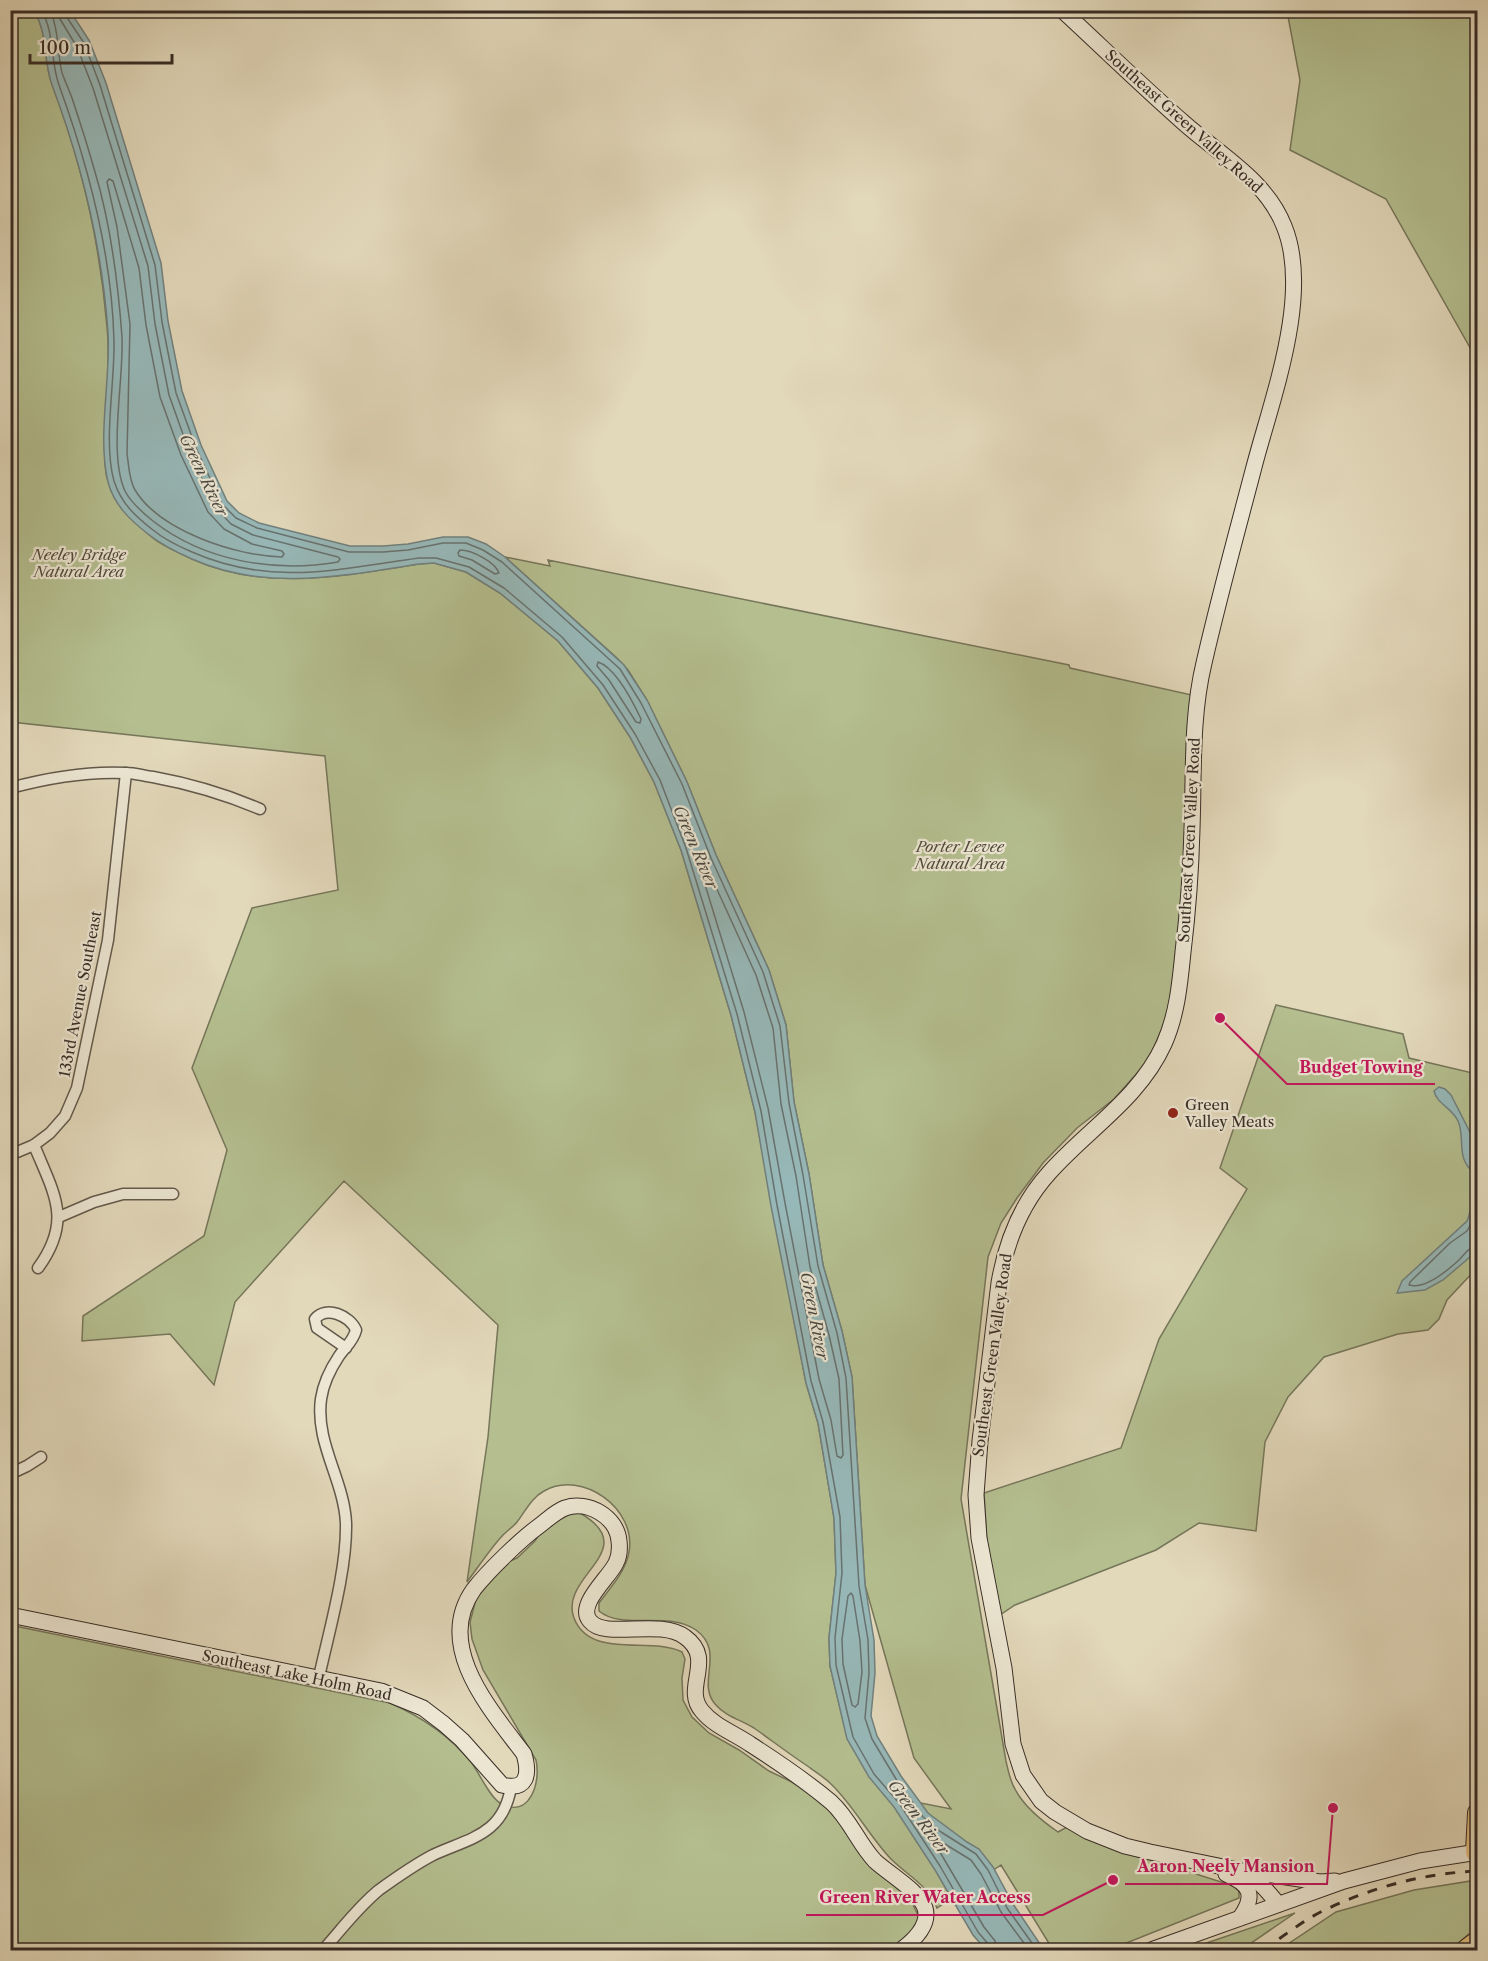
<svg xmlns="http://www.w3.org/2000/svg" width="1488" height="1961" font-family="'Libre Caslon Text',serif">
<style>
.green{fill:#b4be8f;stroke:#76765a;stroke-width:1.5}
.water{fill:#97b8b8;stroke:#71807e;stroke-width:1.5}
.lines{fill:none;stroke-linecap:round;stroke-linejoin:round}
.shore{stroke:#68726f;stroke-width:1.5}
.street-casing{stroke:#62584b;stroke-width:13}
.secondary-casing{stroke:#382d26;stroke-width:17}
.highway-casing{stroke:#382d26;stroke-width:22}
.street{stroke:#ece6d2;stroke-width:10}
.secondary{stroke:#ece6d2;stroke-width:15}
.highway{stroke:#e1bc7d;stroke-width:20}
.rail{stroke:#382d26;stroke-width:3;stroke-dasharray:10 10;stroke-linecap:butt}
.poi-dot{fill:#8f2418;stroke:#ece6d2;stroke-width:2}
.labels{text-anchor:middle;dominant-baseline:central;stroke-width:4.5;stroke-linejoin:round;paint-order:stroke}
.street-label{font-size:15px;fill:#382d26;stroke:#ece6d2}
.park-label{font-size:15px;font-style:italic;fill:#514a3b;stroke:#ece6d2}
.poi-label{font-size:15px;fill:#382d26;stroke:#ece6d2;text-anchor:start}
.water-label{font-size:16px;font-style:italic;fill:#4b4943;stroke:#ece6d2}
.leader{fill:none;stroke:#c2185b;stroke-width:2}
.callout-dot{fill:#c2185b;stroke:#ece6d2;stroke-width:2}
.callout-label{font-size:16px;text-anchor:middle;font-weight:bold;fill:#c2185b;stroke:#ece6d2;stroke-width:4.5;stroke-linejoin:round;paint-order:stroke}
</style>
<rect width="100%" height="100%" fill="#e2d8ba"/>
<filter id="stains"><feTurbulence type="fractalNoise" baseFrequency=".00333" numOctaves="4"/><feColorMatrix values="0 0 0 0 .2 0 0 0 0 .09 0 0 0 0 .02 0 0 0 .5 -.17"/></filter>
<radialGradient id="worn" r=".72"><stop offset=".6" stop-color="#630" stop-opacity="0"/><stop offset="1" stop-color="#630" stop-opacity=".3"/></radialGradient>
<g class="green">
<path d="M34 10C48 33 43 60 52 84 82 163 100 243 107 327 111 366 105 405 105 445 105 455 104 471 108 481 112 490 120 499 126 507 147 538 158 544 192 559 265 592 343 576 419 564L434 563 466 572 500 593 558 641 598 688 630 737 654 782 681 850 731 1015 755 1112 806 1383 818 1423 834 1518 836 1573 829 1638 830 1666 847 1737 885 1796 951 1809 914 1758 865 1585 852 1377 842 1331 823 1265 809 1174 794 1102 786 1025 769 970 716 855 687 782 647 700 628 670 617 658 505 557 550 566 548 560 1069 665 1070 668 1192 695 1182 937 1167 1016 1155 1045 1154 1054 1114 1099 1077 1128 1043 1163 1017 1198 1001 1223 988 1257 961 1499 1006 1761C1008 1770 1010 1781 1015 1789 1024 1807 1042 1821 1058 1832L1067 1827 1111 1847 1237 1887 1239 1892V1898L1109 1950H1053L1001 1865 937 1908C929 1886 907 1875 891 1859 869 1836 854 1806 831 1784 824 1777 814 1771 806 1765 788 1753 771 1740 754 1728 741 1720 725 1716 715 1704 696 1682 726 1652 696 1630 668 1610 623 1631 599 1611V1603C610 1588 626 1571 629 1552 637 1509 582 1469 544 1491 531 1498 525 1512 517 1522 513 1527 508 1530 503 1535 490 1549 479 1566 467 1582L488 1437 498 1325 344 1181 235 1302 214 1385 170 1334 82 1341 83 1316 204 1236 227 1150 192 1068 252 908 338 890 325 756 11 722 10 11Z"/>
<path d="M1287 11H1477V360L1386 199 1290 150 1300 80Z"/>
<path d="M1276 1005 1403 1034 1409 1058 1477 1074V1268L1447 1300 1439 1319 1428 1330 1398 1334 1324 1357 1288 1397 1265 1442 1256 1531 1199 1523 1156 1550 1015 1605 1000 1615 987 1544 984 1493 1121 1448 1159 1339 1247 1189 1220 1168Z"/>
<path d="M580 1513C644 1550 558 1576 574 1618 590 1660 651 1636 682 1652L685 1659 682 1678 683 1700 692 1717 709 1733 739 1750 769 1771 792 1782 814 1796 832 1813 876 1871 910 1899 919 1917 913 1932 890 1950H11L10 1625 390 1703C422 1717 449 1735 471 1762 480 1774 489 1796 500 1803 530 1820 541 1782 536 1760L483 1670 472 1639 470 1622 478 1592 510 1561 517 1558 535 1541 547 1523 557 1514Z"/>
<path d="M1477 1880V1927L1450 1950H1279L1336 1912 1414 1890Z"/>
<path d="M1295 1913 1241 1950H1186Z"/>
</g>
<g class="water">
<path d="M34 11H70L89 40 106 83 161 263 168 321 182 391 201 445 227 501 239 513 259 523 350 546H383L408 544 443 537H468L486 544 505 557 624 665 647 700 687 782 716 855 769 970 786 1025 794 1102 809 1174 823 1265 842 1331 852 1377 865 1585 874 1640 875 1673 871 1716 877 1736 901 1776 928 1813 967 1842 979 1849 993 1867 1013 1904 1044 1950H986L973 1935 935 1870 894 1807 869 1777 847 1739 830 1666 829 1638 836 1573 834 1518 818 1423 806 1383 771 1206 755 1112 731 1015 681 850 654 782 630 737 598 688 558 641 500 593 466 572 434 563 419 564C341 576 267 592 192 559 176 552 162 545 148 534 130 520 114 505 108 482 97 436 111 379 108 332 102 247 82 165 52 85 43 60 48 33 34 11Z"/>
<path d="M1439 1087 1445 1089 1451 1095 1477 1146V1161L1475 1165 1469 1168C1457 1154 1465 1136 1458 1121 1452 1108 1437 1104 1434 1091Z"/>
<path d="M1477 1188V1251L1443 1280 1425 1290 1397 1293 1402 1281 1467 1221C1472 1210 1471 1200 1475 1190Z"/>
</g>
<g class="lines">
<g class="shore">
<path d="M41 10C55 32 50 61 59 85 88 165 112 256 114 341 115 383 103 442 114 481 121 503 135 516 153 530 165 540 178 546 192 552 271 587 339 569 419 558H436L469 567 504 588 562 637 603 685 635 734 660 780 686 848 737 1014 761 1111 777 1205 811 1381 823 1422 840 1517 842 1573 835 1638 836 1665 853 1737 874 1774 899 1803 940 1866 978 1932 989 1945 990 1950"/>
<path d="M50 10C59 30 57 52 62 73 65 81 69 90 72 98 80 122 88 147 95 172 111 225 118 282 122 337 124 380 108 454 125 491 131 503 143 513 153 521 204 561 274 573 338 562L340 559 338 557 253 535 231 524 215 507 189 451 169 395 155 324 148 266 93 88 77 47 60 19 58 10"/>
<path d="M66 10V16L84 43 100 85 155 265 162 322 176 393 196 448 222 504 236 518 257 528 349 552H383L408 550 443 543H466L483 550 502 562 620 669 641 703 682 784 711 858 763 972 780 1026 789 1103 803 1175 818 1266 837 1333 846 1378 859 1586 868 1640 869 1673 865 1718 872 1739 896 1779 923 1817 941 1832 976 1854 988 1870 1007 1908 1037 1950"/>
<path d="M109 179 113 181 139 268 146 325 160 397 181 455 208 512 224 529 252 544 282 551 284 554 282 557C236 556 160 531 135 490 129 480 129 466 127 454L130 324 117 227 107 182Z"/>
<path d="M460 550C472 550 495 562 499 573L495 574 472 560 459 556 458 553Z"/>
<path d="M598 662C616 668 633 702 641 719L640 723 636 722 609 680 597 666Z"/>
<path d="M701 861 705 863 756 975 773 1028 781 1104 796 1176 810 1267 829 1335 839 1379 843 1455 841 1458 837 1456 831 1420 819 1379 785 1203 768 1108 744 1012 699 865Z"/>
<path d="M1478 1211 1467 1231 1450 1243 1410 1282 1409 1285C1425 1290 1447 1271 1459 1260 1465 1254 1468 1247 1478 1246"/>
<path d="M851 1593 853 1596 860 1641 862 1672 858 1704 855 1707 852 1705 843 1664 842 1639 848 1596Z"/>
<path d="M997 1950 995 1941 984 1927 934 1842 935 1838 971 1860 981 1874 1001 1912 1029 1950"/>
</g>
<defs>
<g id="street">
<path d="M10 788C47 778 87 771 126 773 135 773 144 776 153 777 191 784 225 794 260 809"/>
<path d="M34 1145C54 1194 73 1220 38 1268"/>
<path d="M10 1155 34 1145 50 1133 65 1116 77 1088 108 940 126 773"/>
<path d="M59 1217 94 1202 123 1194H173"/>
<path d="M10 1474 27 1466 41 1457"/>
<path d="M319 1677C329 1631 347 1570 346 1523 344 1480 315 1443 321 1399 323 1385 331 1368 339 1356 345 1347 353 1342 356 1330 350 1316 326 1305 315 1319L317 1328 346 1348"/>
<path d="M323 1950C341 1930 358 1907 379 1890 397 1877 414 1865 433 1855 470 1838 503 1835 511 1787"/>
</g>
<g id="secondary">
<path d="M1062 10C1103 48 1143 87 1184 123 1220 155 1266 180 1284 226 1312 294 1272 398 1254 467 1237 532 1219 597 1204 663 1191 717 1194 774 1192 829 1191 870 1188 911 1183 952 1180 983 1177 1015 1164 1044 1139 1099 1088 1129 1049 1173 1021 1204 1006 1242 999 1283L980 1441 976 1495 979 1538 1004 1668 1013 1744 1023 1775 1041 1801 1055 1812 1087 1831 1125 1846 1150 1852 1238 1870C1256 1877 1266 1889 1278 1904"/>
<path d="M10 1615 381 1691 423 1708 444 1724 462 1740 502 1785C527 1791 530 1775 524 1754 491 1710 433 1646 474 1589 488 1571 520 1540 539 1526 547 1520 555 1512 565 1508 588 1500 617 1517 619 1541 620 1549 619 1557 616 1563 609 1578 576 1605 590 1621 605 1640 660 1618 685 1637 716 1659 682 1688 702 1711 714 1726 734 1733 750 1744 778 1762 806 1781 831 1802 850 1819 858 1843 875 1861 889 1874 919 1891 925 1908 930 1925 913 1941 901 1950"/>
<path d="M1246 1871 1320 1882 1335 1881"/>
<path d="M1226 1874C1251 1885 1256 1895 1240 1918"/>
<path d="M1151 1950 1344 1881 1420 1861 1478 1852"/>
</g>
<g id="highway">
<path d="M1476 1852 1478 1813"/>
<path d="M1466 1950 1478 1941"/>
</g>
</defs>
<use href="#street" class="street-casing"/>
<use href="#secondary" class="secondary-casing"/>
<use href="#highway" class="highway-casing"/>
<use href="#street" class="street"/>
<use href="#secondary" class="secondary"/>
<use href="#highway" class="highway"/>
<path class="rail" d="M1263 1950C1284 1936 1306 1918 1329 1908 1376 1886 1427 1873 1478 1871"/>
</g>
<circle class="poi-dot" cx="1173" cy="1113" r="6"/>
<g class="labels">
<g class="street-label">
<text transform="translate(1184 121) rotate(42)">Southeast Green Valley Road</text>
<text transform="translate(1189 840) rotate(-87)">Southeast Green Valley Road</text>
<text transform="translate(80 994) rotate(-79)">133rd Avenue Southeast</text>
<text transform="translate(992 1355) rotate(-82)">Southeast Green Valley Road</text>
<text transform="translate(297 1675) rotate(12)">Southeast Lake Holm Road</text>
</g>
<g class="park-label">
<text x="79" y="554">Neeley Bridge<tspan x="79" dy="17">Natural Area</tspan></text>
<text x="960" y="846">Porter Levee<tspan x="960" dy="17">Natural Area</tspan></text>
</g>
<g class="poi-label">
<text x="1185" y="1104">Green<tspan x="1185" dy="17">Valley Meats</tspan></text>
</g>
<g class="water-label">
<text transform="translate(204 475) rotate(64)">Green River</text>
<text transform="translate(696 847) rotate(67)">Green River</text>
<text transform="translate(815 1316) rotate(79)">Green River</text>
<text transform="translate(919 1817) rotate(53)">Green River</text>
</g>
</g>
<path class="leader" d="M1220 1018L1287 1084H1435M1333 1808L1327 1884H1125M1113 1880L1043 1915H806"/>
<g class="callout-dot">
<circle cx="1220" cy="1018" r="6"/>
<circle cx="1333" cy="1808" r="6"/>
<circle cx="1113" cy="1880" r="6"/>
</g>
<g class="callout-label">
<text x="1361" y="1073">Budget Towing</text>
<text x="1226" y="1872">Aaron Neely Mansion</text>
<text x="925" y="1903">Green River Water Access</text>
</g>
<rect width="1488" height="1961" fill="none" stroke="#e2d8ba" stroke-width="36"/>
<rect x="12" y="12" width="1464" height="1937" fill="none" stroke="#382d26" stroke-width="3"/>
<rect x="18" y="18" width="1452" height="1925" fill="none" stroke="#382d26" stroke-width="1.5"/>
<path d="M30 54v9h142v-9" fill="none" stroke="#382d26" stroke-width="3"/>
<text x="39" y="54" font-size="18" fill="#382d26" stroke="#ece6d2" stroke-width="4.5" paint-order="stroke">100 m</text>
<rect width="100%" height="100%" filter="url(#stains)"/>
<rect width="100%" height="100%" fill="url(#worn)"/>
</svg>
